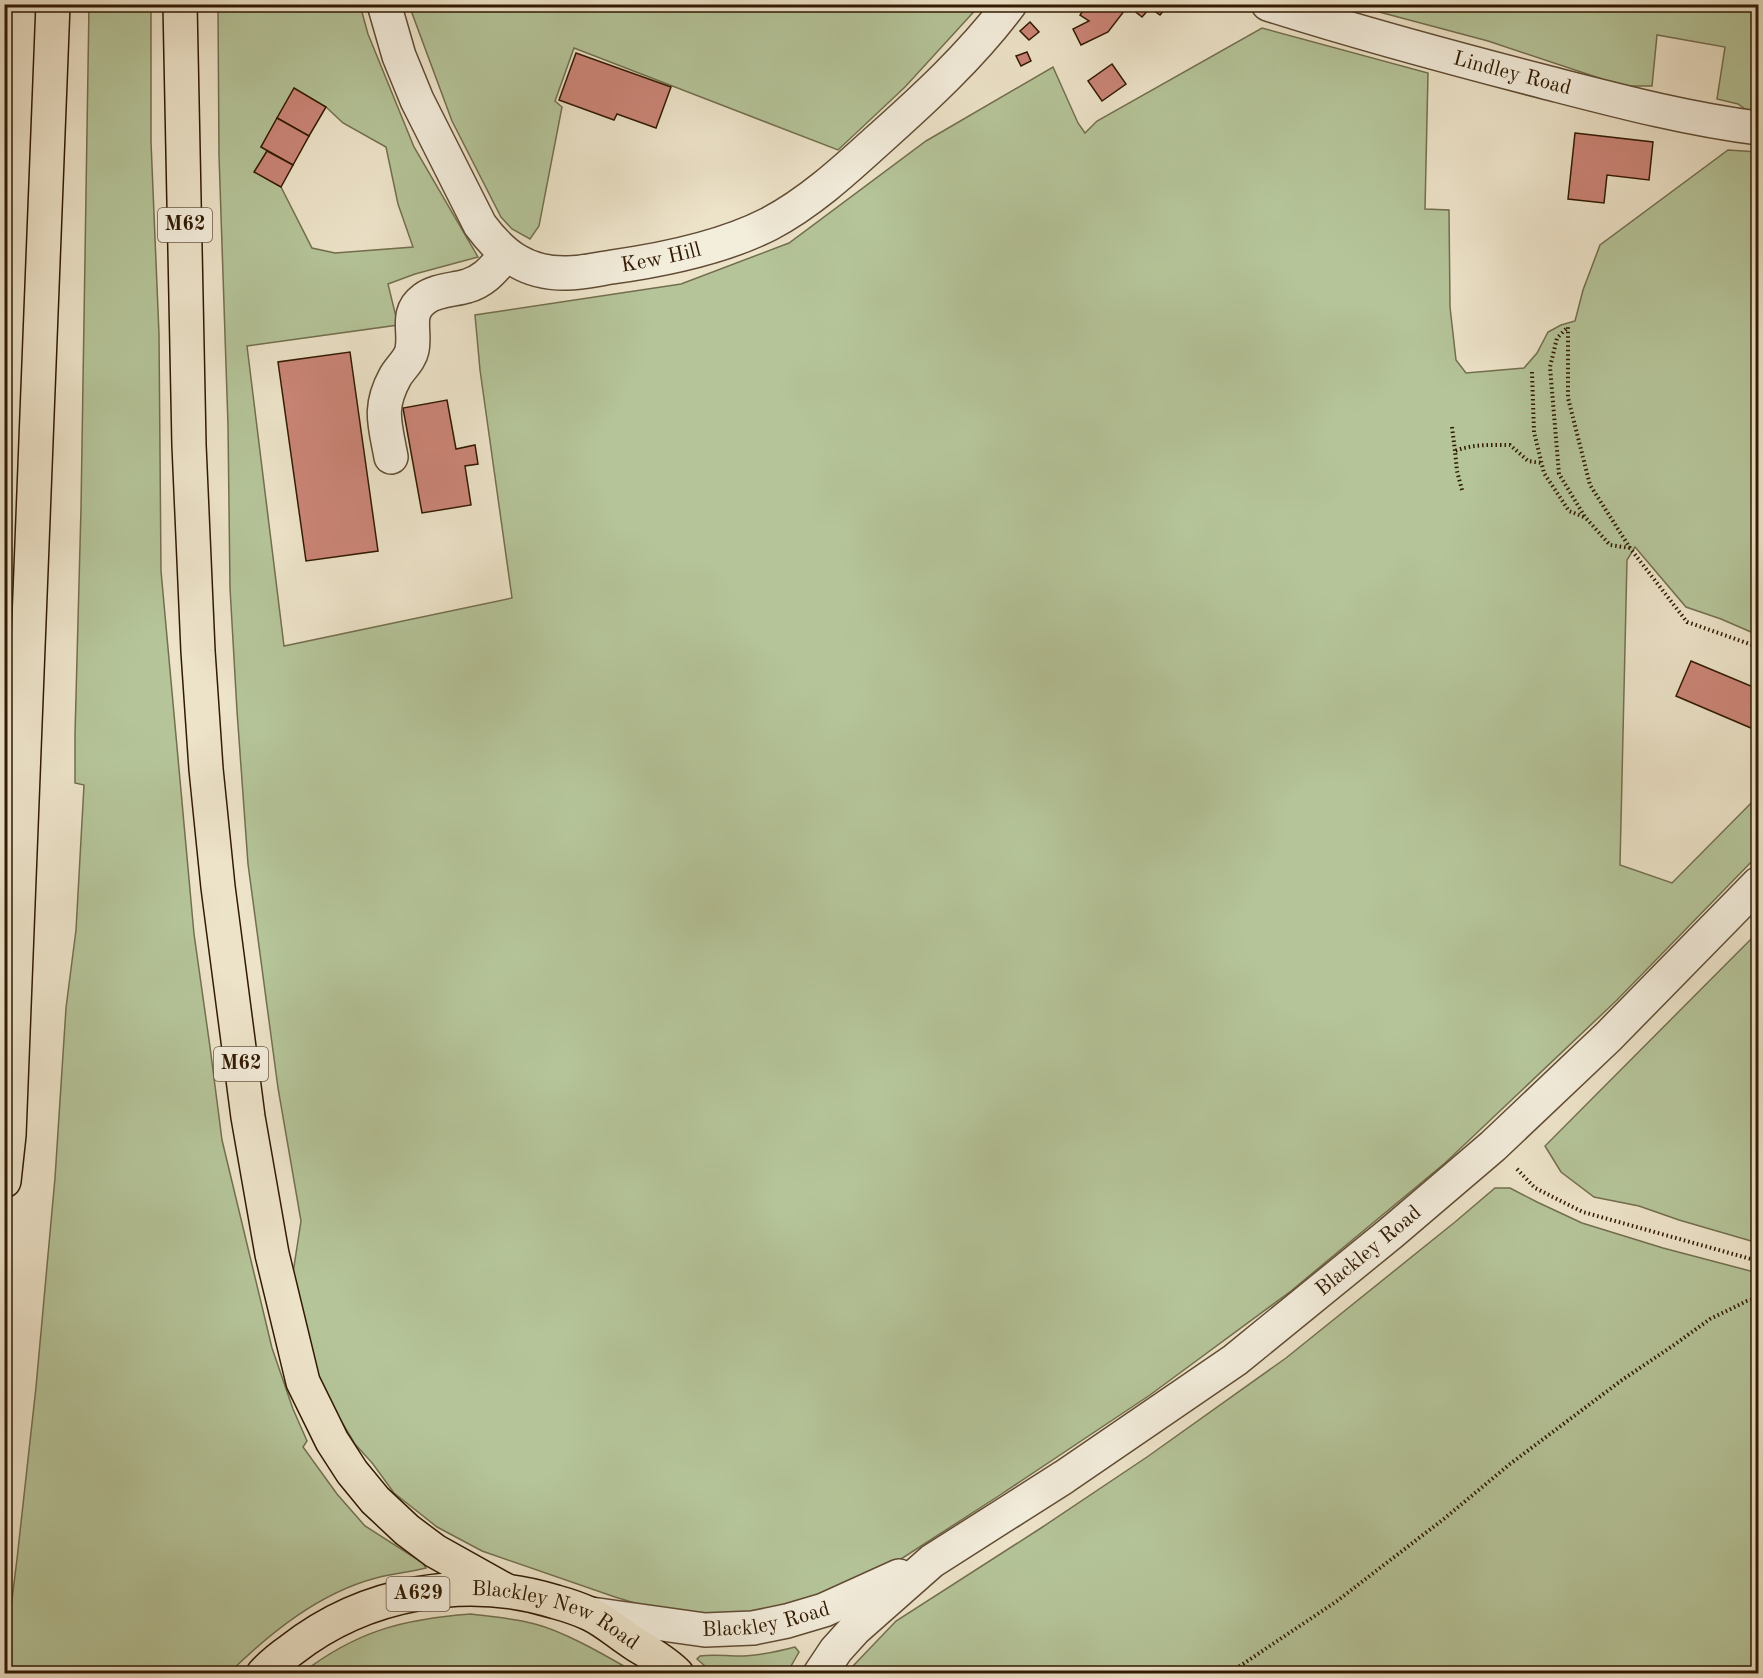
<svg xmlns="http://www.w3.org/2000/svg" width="1763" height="1678" font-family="'Old Standard TT',serif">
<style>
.green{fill:#b5c499;stroke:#736f4e;stroke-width:1.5;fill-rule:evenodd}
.building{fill:#cb8577;stroke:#311a02;stroke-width:1.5}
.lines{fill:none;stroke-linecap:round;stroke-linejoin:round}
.minor-casing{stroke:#604c34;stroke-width:36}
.highway-casing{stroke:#311a02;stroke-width:36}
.path{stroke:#311a02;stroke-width:4;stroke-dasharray:1.5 3;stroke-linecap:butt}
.minor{stroke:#f3eddc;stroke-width:33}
.highway{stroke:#ede3c9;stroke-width:33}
.labels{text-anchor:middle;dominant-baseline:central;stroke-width:5;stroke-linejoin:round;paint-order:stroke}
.shield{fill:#f3eddc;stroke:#6b5943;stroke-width:1.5}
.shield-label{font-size:20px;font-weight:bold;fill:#311a02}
.street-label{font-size:21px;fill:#311a02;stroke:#f3eddc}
</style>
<rect width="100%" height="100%" fill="#ede3c9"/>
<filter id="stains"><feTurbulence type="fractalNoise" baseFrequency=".00333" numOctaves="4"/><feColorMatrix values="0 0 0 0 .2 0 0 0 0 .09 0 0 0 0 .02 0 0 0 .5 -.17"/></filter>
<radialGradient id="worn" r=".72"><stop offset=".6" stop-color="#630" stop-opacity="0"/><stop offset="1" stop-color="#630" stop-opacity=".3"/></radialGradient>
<g class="green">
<path d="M89 5H151V142L159 334 161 571 194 934 210 1047 222 1140 272 1348 293 1409 307 1441 303 1447 337 1494 365 1526 423 1563 426 1568C409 1572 392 1574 376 1578 319 1593 270 1633 229 1673H5V1656L17 1559 36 1387 55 1178 66 1008 76 930 84 785 75 783V734L81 508Z"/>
<path d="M218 5H360L368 34 414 147 478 257 415 274 388 284 398 325 247 346 284 646 512 598 480 370 475 315 681 284 789 243 926 141 1053 67 1078 123 1085 133 1097 121 1262 28 1428 73 1425 209 1449 210 1450 307 1456 360 1466 373 1524 368 1537 353 1548 332 1561 325 1575 321 1583 290 1600 245 1728 150 1758 152V635L1721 619 1686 607 1635 547 1627 560 1620 865 1672 883 1758 796V855L1617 1000 1445 1163 1291 1291 1150 1395 1000 1495 901 1559 845 1589 746 1617 661 1611 615 1597 482 1551 437 1527 394 1493 373 1464 355 1444 335 1411 311 1360 293 1273 301 1221 278 1088 248 864 237 711 230 588 228 425 219 155ZM294 89 326 107 343 123 386 147 398 204 413 247 335 253 312 248 281 187 255 172 267 151 261 147Z"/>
<path d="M409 5V4L980 5 905 87 838 150 574 48 555 101 562 107 539 226 530 239 512 229 501 217 452 121Z"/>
<path d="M1353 5H1758V114H1752L1738 104 1717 99 1725 47 1657 35 1652 86H1623L1488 41Z"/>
<path d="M1758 932V1243L1679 1220 1639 1206 1594 1197 1561 1172 1545 1146Z"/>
<path d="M1495 1188H1510L1537 1202 1582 1223 1663 1248 1758 1273V1673H848L853 1666 896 1621 1041 1528 1147 1457 1286 1358 1455 1222Z"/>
<path d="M471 1614C492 1617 514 1618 535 1624 566 1632 608 1657 636 1673H302C357 1631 403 1619 471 1614Z"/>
<path d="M795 1647 799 1652 787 1673H713L697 1659 700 1656C713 1654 726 1656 738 1656 758 1656 776 1652 795 1647Z"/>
</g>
<g class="building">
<path d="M1088 4H1169L1160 15 1150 8 1142 17 1128 6 1108 32 1081 45 1073 29 1089 21 1080 15Z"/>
<path d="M1030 22 1039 32 1029 40 1020 31Z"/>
<path d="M1027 52 1031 61 1021 66 1016 56Z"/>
<path d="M576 53 671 87 656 128 617 114 614 120 559 100Z"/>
<path d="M1112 64 1126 84 1102 101 1088 81Z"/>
<path d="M294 88 326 107 309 136 277 118Z"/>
<path d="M277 118 309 136 293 165 261 147Z"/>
<path d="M1575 133 1653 142 1649 180 1607 175 1604 203 1568 199Z"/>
<path d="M267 151 293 165 281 187 254 172Z"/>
<path d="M350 352 378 551 306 561 278 362Z"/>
<path d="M447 400 456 449 475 445 478 464 465 466 471 505 422 513 403 408Z"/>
<path d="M1691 661 1758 689V731L1676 696Z"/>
</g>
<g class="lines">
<defs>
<g id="minor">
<path id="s1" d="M384 4 399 56 417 100 480 225C503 256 527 274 567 273 582 273 598 269 612 267 662 260 724 247 769 224 809 203 844 171 877 141 924 99 972 55 1010 4"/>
<path id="s2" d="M1268 4C1359 33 1452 58 1545 82 1615 100 1686 119 1758 128"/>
<path d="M391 457C385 424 378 408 395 377 400 368 410 360 412 350 416 331 405 313 424 299 435 290 454 290 467 286 485 281 494 268 506 255"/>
<path id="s3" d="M591 1614 705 1630 753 1628 787 1621 824 1610 899 1576"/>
<path id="s4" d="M820 1674 836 1650 855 1629 932 1561 1064 1477 1235 1360 1391 1233 1493 1146 1608 1037 1758 884"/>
</g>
<g id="highway">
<path d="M180 4 189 445 198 651 206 769 218 887 248 1117 272 1254 303 1382 332 1441 352 1472 375 1500 407 1530 435 1551 505 1590"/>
<path d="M4 1181 9 1135 53 4"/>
<path id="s5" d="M263 1674C271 1665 281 1657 291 1650 365 1592 466 1574 556 1602 567 1605 579 1609 590 1614 605 1621 618 1633 632 1642 647 1652 665 1661 677 1674"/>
</g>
</defs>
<use href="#minor" class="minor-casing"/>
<use href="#highway" class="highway-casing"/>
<g class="path">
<path d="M948 4 968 5"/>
<path d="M1532 372 1534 432 1544 473 1569 511 1584 517"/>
<path d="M1452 427 1455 451"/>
<path d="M1462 490 1457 471 1455 451C1472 444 1491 445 1510 445L1528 461 1542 463"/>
<path d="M1630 548 1610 545 1585 517 1559 474 1550 367 1557 338 1568 327V398L1590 485 1630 548 1687 622 1758 647"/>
<path d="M1517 1169 1535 1188 1583 1212 1758 1261"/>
<path d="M1228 1674 1337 1601 1445 1518 1510 1464 1622 1380 1674 1345 1710 1319 1747 1301 1758 1298"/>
</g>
<use href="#minor" class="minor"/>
<use href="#highway" class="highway"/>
</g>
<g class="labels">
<g class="shield">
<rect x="158" y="208" width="54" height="34" rx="4.5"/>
<rect x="214" y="1047" width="54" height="34" rx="4.5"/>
<rect x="386.5" y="1577" width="63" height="34" rx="4.5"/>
</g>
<g class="shield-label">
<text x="185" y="225">M62</text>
<text x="241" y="1064">M62</text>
<text x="418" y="1594">A629</text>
</g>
<g class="street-label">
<text stroke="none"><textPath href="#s2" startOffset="254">Lindley Road</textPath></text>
<text stroke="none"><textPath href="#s1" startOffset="441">Kew Hill</textPath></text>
<text stroke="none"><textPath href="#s4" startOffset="696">Blackley Road</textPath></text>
<text stroke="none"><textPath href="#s3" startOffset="177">Blackley Road</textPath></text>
<text stroke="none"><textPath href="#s5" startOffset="320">Blackley New Road</textPath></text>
</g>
</g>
<rect width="1763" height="1678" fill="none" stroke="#ede3c9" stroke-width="24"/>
<rect x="6" y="6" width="1751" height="1666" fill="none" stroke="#311a02" stroke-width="3"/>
<rect x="12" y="12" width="1739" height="1654" fill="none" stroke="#311a02" stroke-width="1.5"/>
<rect width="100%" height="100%" filter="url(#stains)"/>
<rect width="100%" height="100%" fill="url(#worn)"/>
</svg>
